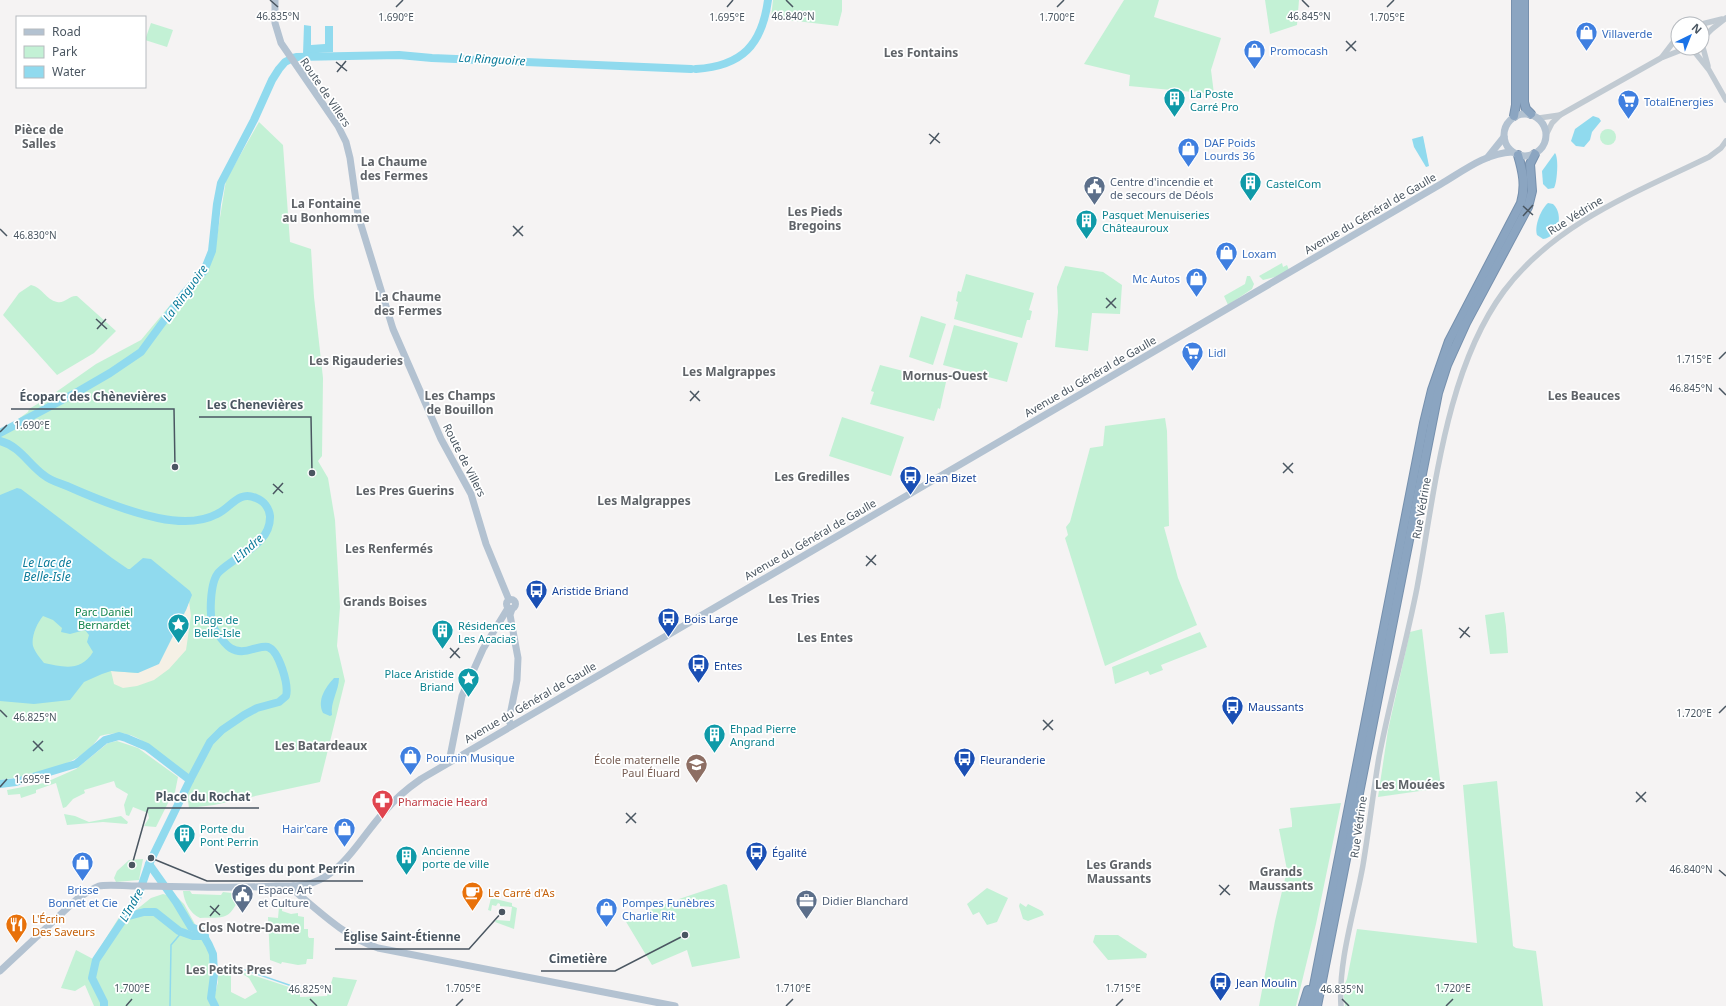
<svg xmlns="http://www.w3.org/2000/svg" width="1726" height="1006" font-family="'Noto Sans',sans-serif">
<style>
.green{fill:#c3f1d5}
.sand{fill:#f5f0e5}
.water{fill:#90daee;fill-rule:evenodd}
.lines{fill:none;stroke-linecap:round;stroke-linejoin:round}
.stream{stroke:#90daee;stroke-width:1.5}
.river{stroke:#90daee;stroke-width:8}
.highway-casing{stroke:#7690ad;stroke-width:10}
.minor{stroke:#c1cad2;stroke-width:5.5}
.major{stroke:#b3c2d1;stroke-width:7}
.highway{stroke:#8ba5c1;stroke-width:8}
.ticks{fill:none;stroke:#4a5661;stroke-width:1.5}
.labels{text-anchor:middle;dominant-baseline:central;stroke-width:3.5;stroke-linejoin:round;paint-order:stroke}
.shop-label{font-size:11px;fill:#366cbe;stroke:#fff;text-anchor:start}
.street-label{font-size:11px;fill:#4a5661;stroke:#fff}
.culture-label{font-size:11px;fill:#0d838f;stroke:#fff;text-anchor:start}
.service-label{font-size:11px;fill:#4e5e75;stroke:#fff;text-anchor:start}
.transit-label{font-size:11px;fill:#164399;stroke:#fff;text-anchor:start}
.park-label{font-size:11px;fill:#17864f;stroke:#fff}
.education-label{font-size:11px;fill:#785e54;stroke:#fff;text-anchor:end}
.health-label{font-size:11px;fill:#be3a42;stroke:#fff;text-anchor:start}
.food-label{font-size:11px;fill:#c56008;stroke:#fff;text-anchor:start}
.neighbourhood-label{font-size:12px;font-weight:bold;fill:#5f6368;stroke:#fff}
.water-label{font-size:12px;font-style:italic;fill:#0c7c9b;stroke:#fff}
.ticks-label{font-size:10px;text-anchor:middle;fill:#4a5661;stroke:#fff;stroke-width:3.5;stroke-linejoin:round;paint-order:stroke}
.leader{fill:none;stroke:#4a5661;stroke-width:1.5}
.callout-dot{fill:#4a5661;stroke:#fff;stroke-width:1.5}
.callout-label{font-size:12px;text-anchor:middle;font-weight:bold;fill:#4a5661;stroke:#fff;stroke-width:3.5;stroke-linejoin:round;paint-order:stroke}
</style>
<rect width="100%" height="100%" fill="#f5f3f3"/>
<g class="green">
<path d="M773 0H842V11L838 26 771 18Z"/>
<path d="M1124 0H1159L1154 17 1221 38 1211 70 1214 94 1129 86 1130 75 1084 64Z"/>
<path d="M1265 0H1299L1297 25 1270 34Z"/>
<path d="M151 23 173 30 167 47 145 40Z"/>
<path d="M259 122 283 145 290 242 311 249 314 297 323 378 322 456 318 461 328 478 335 520 340 607 337 646 345 681 320 782 214 805 189 808 184 771C177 770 171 764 166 760 143 741 132 727 100 736 80 767 35 775 0 780V432L28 412 29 409 49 397 96 364 141 340 181 292 215 249 226 180Z"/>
<circle cx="1608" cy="137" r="8"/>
<path d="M1282 263 1283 267 1287 265 1289 270 1275 277 1263 280 1259 276Z"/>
<path d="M1065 266 1103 272 1122 285 1120 314 1092 313 1088 351 1055 347 1058 312 1057 287Z"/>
<path d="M966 274 1034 293 1029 310 1032 311 1030 320H1027L1022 338 954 319 958 302 956 301 958 291 961 292Z"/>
<path d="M1247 276H1250L1254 284 1252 289 1228 305 1224 296 1245 284Z"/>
<path d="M31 285C42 287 46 300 57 302 65 304 69 295 77 296L116 331 94 353 57 375 3 315 19 293Z"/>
<path d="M921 316 946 324 933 365 909 357Z"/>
<path d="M954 325 1018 343 1007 382 943 365Z"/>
<path d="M880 365 946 382 940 409 938 408 934 421 870 404 874 392 871 391Z"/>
<path d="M842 417 904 437 891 476 829 456Z"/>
<path d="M1165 418 1167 431 1169 526 1164 527 1178 578 1197 625 1105 666 1065 538 1068 535 1066 527 1070 522 1090 448 1103 446 1105 426Z"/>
<path d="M1504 612 1506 627 1508 653 1490 654 1485 615Z"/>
<path d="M1422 629 1441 788 1378 797 1388 730 1410 632Z"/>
<path d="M1200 632 1207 647 1161 665 1163 670 1150 675 1148 671 1115 684 1112 667Z"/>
<path d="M117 741 138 748 178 777 175 792 170 799 156 827 144 826 149 818 148 813 133 807 129 816 126 815 124 805 128 794 116 787 114 781 84 790 85 793 73 799 66 807 63 808 56 783 36 790V793L21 798 20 794 8 795 7 790 44 783 76 769 108 743Z"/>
<path d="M1497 781 1513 946 1516 948 1536 951 1543 1006H1345L1343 988 1347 979 1357 929 1477 943 1463 785Z"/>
<path d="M1341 803 1316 924 1296 1006H1259L1275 921 1287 870 1279 829 1292 827V822L1290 808Z"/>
<path d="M64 814 75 816 89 822 121 816 128 822 127 824 103 822 67 825Z"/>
<path d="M143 859 139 880 116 882 114 878 117 871 129 860Z"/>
<path d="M724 884 727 885 740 958 692 967 687 950 652 965 625 920 673 901Z"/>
<path d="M987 888 1008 898 997 922 987 925 979 912 973 915 967 904Z"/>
<path d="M183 891H190L192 894 221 895 223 892 240 894V896C229 921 225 917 200 918 190 914 184 901 183 891Z"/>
<path d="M163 894 178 898 184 904 215 961 210 998 216 1006H94L85 985 75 991 61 988 76 950 93 959 123 911 131 914 151 898Z"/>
<path d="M491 898 512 903V906L517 908 514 929 495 922 496 920 510 921 512 907 500 906V904L498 903 496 906 492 905 491 911 488 910Z"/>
<path d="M1020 903 1026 907 1028 904 1042 911 1044 915 1028 921 1023 919 1019 906Z"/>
<path d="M279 907 282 908V911L291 914 298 913V916L304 917V929H308V936L309 938H314L313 959H307L306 964 298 965 282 962 281 964 270 960 268 917 278 918Z"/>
<path d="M1095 935H1118L1147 954 1146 958 1108 960 1093 942Z"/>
<path d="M231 970V992L245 999 257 992 249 978 239 972 246 973 292 988H300V997L327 996 333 977 357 980 347 1006H219L214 997 218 982V971Z"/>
</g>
<path class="sand" d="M189 601 191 616 186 650 169 669 154 680 137 686 123 688 114 684 111 671 138 673 186 610Z"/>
<g class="water">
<path d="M304 25 311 26V45L325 44V26H333V52L303 54Z"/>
<path d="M1593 116 1599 118 1601 121 1592 132 1590 140 1584 147 1576 146 1571 141 1575 129Z"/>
<path d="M1423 136 1429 166 1426 167 1414 147 1412 139Z"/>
<path d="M1555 153C1559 158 1557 183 1554 188L1548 189 1543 184 1542 171Z"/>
<path d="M1548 203 1553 204C1564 214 1559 237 1543 239L1537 235C1534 226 1541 209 1548 203Z"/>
<path d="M17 488 21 489 112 558 128 569H130L143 558 151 559 190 591 192 595 186 610 159 664 138 673 111 671 102 674 84 682 70 700 34 704 0 701V495ZM43 616 53 620 62 628 61 632 70 634 85 630 89 635 87 642 93 652C81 672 63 667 44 663 40 658 35 652 33 646 31 637 37 623 43 616Z"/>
<path d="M334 678H339C339 690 330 703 332 715L330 716 323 713C317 700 325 688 334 678Z"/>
</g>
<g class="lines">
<g class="stream">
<path d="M245 970 292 986H300"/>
<path d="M170 1006 171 945 182 932"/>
<path d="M213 1006 214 1005"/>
</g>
<g class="river">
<path d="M293 58 297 57 399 55 432 58 691 69"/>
<path d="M696 69C742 66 762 45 768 0"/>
<path d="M0 433 79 391 110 373 141 352 182 296 204 271 212 251 217 204 221 183 254 120 272 80 279 69 285 62 289 60"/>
<path d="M0 441C20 446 29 465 45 476 51 481 60 483 67 486 94 498 129 512 158 518 177 522 200 523 217 514 231 508 238 490 256 498 264 501 269 508 270 516 271 545 236 555 219 572 210 581 208 619 215 630 226 646 233 656 253 649 258 648 263 646 268 647 279 651 289 685 286 696L279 702 257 708 244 715 222 730 210 742 190 780 149 864 137 899 96 960 92 978 104 1002V1006"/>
<path d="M0 784 16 782 76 764 105 740 119 736 126 738 147 747 190 780"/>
<path d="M149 864 176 902 191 927 201 931 209 945 213 954 214 975 211 998 215 1006"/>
<path d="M126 915 129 916 144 912H155L179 931 193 936H205"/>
</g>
<defs>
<g id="highway">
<path d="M1524 0V102L1526 109 1531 114"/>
<path d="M1514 116 1516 105V0"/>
<path d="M1303 1006 1308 990"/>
<path d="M1310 1006 1424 423 1432 390 1449 341 1521 203C1526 186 1523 172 1518 155"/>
<path d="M1317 1006 1438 393 1447 365 1466 323 1528 207 1532 191 1530 164 1535 154"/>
</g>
</defs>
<use href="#highway" class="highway-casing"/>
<g class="minor">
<path d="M1679 24C1686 18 1694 18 1701 24"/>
<path d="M1702 24 1722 19"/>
<path d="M1678 25 1674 36 1678 45"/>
<path d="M1705 36 1712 29 1726 18"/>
<path d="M1702 44 1708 66"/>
<path d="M1693 50 1709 70 1726 100"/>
<path d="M1662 57 1675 40"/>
<path d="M1539 118 1560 115 1661 58 1684 49"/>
<path d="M1547 133 1552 123 1560 115"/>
<path d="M1341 1006C1338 961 1355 910 1363 865 1369 829 1373 793 1379 757 1390 700 1406 644 1417 588 1435 492 1445 371 1504 291 1555 223 1635 193 1709 157L1721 148 1726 141"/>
</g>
<g class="major">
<path d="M275 0V23L281 43 338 126 346 142 350 158 358 215 393 329 441 439 471 494 486 544 509 600"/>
<circle cx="1525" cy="135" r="21"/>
<path d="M1488 157 1504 137"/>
<circle cx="511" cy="604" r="4.5"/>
<path d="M511 726 509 720 517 680 518 658 510 615 512 609"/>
<path d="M449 762 462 696 483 649 508 608"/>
<path d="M293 886 296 892C322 914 346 937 378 948L675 1006"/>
<path d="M0 971 76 900C83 895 91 889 99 886 106 884 130 886 139 886 185 886 230 889 276 886 288 886 300 887 312 883 345 872 362 835 385 811 395 799 408 788 421 779L1441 184C1463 171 1486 153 1512 152"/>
</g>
<use href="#highway" class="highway"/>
</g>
<path class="ticks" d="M270 0 278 7M786 0 793 7M1302 0 1309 7M396 7 403 0M727 7 733 0M1057 7 1064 0M1387 7 1394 0M1346 41 1356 51M1346 51 1356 41M336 62 347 71M337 72 346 61M929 134 940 143M930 144 939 133M1523 206 1533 215M1523 216 1533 205M513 226 523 236M0 229 7 236M513 236 523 226M1106 298 1116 308M1106 308 1116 298M96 319 107 329M97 329 106 319M1719 359 1726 352M1719 388 1726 395M690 391 700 401M690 401 699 391M0 432 7 425M1283 463 1293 473M1283 473 1293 463M273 484 283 493M273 494 283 483M866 556 876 565M866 566 876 555M1459 628 1470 637M1460 638 1469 627M450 648 460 658M450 658 459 648M0 710 7 717M1719 713 1726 706M1043 720 1053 730M1043 730 1053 720M33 741 43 751M33 751 43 741M0 787 7 779M1636 792 1646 802M1636 802 1646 792M626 813 636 823M626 823 636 813M1719 870 1726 876M1219 885 1230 895M1220 895 1229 885M210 906 220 915M210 916 219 905M310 999 317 1006M1342 999 1349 1006M126 1006 132 999M456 1006 463 999M786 1006 793 999M1116 1006 1123 999M1446 1006 1453 999"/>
<defs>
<symbol id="shop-pin" viewBox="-11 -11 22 30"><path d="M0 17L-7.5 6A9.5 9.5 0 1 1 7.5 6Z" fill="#3f7fe0" stroke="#fff"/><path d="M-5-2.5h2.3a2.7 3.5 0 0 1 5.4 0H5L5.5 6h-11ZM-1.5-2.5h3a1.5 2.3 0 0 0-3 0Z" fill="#fff"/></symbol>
<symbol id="building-pin" viewBox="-11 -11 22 30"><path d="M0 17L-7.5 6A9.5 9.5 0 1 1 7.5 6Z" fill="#0f9aa8" stroke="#fff"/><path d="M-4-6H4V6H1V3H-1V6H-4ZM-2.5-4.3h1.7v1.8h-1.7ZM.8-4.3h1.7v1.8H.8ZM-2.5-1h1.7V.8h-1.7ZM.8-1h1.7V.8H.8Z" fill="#fff"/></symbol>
<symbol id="supermarket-pin" viewBox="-11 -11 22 30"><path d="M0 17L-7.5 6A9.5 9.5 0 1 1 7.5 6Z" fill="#3f7fe0" stroke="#fff"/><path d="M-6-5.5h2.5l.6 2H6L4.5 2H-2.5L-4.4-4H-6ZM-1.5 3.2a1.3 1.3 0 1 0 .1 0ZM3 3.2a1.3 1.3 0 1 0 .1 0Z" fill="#fff"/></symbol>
<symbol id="civic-pin" viewBox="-11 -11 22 30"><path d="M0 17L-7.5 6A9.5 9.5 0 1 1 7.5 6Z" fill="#5c6f8a" stroke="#fff"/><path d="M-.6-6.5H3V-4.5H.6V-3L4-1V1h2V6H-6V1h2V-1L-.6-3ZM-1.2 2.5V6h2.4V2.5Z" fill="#fff"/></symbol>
<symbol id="bus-pin" viewBox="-11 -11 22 30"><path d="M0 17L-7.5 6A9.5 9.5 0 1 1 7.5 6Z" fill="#1a4fb4" stroke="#fff"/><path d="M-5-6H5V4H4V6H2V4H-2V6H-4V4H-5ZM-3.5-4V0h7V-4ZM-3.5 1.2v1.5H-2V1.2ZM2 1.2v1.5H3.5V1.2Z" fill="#fff"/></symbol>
<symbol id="sight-pin" viewBox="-11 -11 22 30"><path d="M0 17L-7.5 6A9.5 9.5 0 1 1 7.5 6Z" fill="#0f9aa8" stroke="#fff"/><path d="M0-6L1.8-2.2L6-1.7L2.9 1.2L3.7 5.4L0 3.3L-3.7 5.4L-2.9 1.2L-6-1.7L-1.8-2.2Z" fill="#fff"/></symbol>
<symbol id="school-pin" viewBox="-11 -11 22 30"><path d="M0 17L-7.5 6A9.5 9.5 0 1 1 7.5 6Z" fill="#8d6e63" stroke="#fff"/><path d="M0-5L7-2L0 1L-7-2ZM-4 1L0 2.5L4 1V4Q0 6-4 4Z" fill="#fff"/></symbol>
<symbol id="pharmacy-pin" viewBox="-11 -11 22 30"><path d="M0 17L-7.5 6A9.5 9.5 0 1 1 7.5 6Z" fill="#e0444e" stroke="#fff"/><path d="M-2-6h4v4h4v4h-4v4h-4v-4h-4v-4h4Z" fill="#fff"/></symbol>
<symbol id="cafe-pin" viewBox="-11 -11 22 30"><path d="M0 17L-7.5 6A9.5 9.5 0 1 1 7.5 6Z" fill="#e8710a" stroke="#fff"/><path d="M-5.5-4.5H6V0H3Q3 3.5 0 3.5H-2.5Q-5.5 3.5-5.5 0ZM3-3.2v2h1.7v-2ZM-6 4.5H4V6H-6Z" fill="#fff"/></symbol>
<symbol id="office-pin" viewBox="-11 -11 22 30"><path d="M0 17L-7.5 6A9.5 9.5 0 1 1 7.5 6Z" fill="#5c6f8a" stroke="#fff"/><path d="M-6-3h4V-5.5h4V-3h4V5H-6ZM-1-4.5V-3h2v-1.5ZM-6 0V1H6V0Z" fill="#fff"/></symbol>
<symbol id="restaurant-pin" viewBox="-11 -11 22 30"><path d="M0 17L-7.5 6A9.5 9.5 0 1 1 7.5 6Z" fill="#e8710a" stroke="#fff"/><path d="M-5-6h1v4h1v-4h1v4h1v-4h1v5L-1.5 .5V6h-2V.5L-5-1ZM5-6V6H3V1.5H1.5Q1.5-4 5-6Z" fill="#fff"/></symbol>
</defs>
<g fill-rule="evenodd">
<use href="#shop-pin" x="1574" y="20" width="25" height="34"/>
<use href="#shop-pin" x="1242" y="38" width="25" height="34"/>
<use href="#building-pin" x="1162" y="86" width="25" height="34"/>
<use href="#supermarket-pin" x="1616" y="88" width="25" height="34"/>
<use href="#shop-pin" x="1176" y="136" width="25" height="34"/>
<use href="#building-pin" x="1238" y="170" width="25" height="34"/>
<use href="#civic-pin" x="1082" y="174" width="25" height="34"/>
<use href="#building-pin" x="1074" y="208" width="25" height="34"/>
<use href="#shop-pin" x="1214" y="240" width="25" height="34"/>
<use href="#shop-pin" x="1184" y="266" width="25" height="34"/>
<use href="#supermarket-pin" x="1180" y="340" width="25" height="34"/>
<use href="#bus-pin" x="898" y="464" width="25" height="34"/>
<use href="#bus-pin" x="524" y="578" width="25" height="34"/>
<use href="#bus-pin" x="656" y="606" width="25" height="34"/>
<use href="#sight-pin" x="166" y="612" width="25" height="34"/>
<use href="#building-pin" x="430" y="618" width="25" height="34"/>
<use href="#bus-pin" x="686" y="652" width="25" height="34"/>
<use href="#sight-pin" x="456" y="666" width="25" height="34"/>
<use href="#bus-pin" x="1220" y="694" width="25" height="34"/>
<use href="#building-pin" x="702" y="722" width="25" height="34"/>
<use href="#shop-pin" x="398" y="744" width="25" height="34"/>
<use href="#bus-pin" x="952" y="746" width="25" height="34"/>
<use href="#school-pin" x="684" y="752" width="25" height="34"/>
<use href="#pharmacy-pin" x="370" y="788" width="25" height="34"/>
<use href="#shop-pin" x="332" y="816" width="25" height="34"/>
<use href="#building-pin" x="172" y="822" width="25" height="34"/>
<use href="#bus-pin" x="744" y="840" width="25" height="34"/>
<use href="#building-pin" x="394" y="844" width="25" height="34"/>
<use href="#shop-pin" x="70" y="850" width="25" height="34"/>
<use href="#cafe-pin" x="460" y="880" width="25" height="34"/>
<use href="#civic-pin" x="230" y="882" width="25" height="34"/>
<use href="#office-pin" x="794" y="888" width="25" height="34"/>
<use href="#shop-pin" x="594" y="896" width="25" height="34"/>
<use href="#restaurant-pin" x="4" y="912" width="25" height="34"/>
<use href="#bus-pin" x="1208" y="970" width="25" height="34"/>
</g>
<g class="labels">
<g class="shop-label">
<text x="1602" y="33">Villaverde</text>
<text x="1270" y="50">Promocash</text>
<text x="1644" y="101">TotalEnergies</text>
<text x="1204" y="142">DAF Poids<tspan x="1204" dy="13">Lourds 36</tspan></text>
<text x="1242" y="253">Loxam</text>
<text x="1180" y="278" text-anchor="end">Mc Autos</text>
<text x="1208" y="352">Lidl</text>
<text x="426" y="757">Pournin Musique</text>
<text x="328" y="828" text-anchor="end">Hair'care</text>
<text x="83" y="889" text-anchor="middle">Brisse<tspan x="83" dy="13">Bonnet et Cie</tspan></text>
<text x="622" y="902">Pompes Funèbres<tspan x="622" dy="13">Charlie Rit</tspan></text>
</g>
<g class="street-label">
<text transform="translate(326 92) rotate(56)">Route de Villers</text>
<text transform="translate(1370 213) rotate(-30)">Avenue du Général de Gaulle</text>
<text transform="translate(1575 215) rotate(-32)">Rue Védrine</text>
<text transform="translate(1090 376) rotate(-30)">Avenue du Général de Gaulle</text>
<text transform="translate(465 460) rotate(63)">Route de Villers</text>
<text transform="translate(1421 508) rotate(-80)">Rue Védrine</text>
<text transform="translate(810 539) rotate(-30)">Avenue du Général de Gaulle</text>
<text transform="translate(530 702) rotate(-30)">Avenue du Général de Gaulle</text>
<text transform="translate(1358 827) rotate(-82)">Rue Védrine</text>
</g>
<g class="culture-label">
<text x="1190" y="93">La Poste<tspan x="1190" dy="13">Carré Pro</tspan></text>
<text x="1266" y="183">CastelCom</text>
<text x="1102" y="214">Pasquet Menuiseries<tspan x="1102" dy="13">Châteauroux</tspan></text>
<text x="194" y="619">Plage de<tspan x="194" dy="13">Belle-Isle</tspan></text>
<text x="458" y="625">Résidences<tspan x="458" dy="13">Les Acacias</tspan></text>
<text x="454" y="673" text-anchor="end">Place Aristide<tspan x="454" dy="13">Briand</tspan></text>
<text x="730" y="728">Ehpad Pierre<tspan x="730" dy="13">Angrand</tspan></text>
<text x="200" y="828">Porte du<tspan x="200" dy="13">Pont Perrin</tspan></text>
<text x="422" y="850">Ancienne<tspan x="422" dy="13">porte de ville</tspan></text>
</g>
<g class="service-label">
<text x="1110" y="181">Centre d'incendie et<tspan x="1110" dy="13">de secours de Déols</tspan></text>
<text x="258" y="889">Espace Art<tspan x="258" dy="13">et Culture</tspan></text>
<text x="822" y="900">Didier Blanchard</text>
</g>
<g class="transit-label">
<text x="926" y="477">Jean Bizet</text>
<text x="552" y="590">Aristide Briand</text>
<text x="684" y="618">Bois Large</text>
<text x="714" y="665">Entes</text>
<text x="1248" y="706">Maussants</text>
<text x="980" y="759">Fleuranderie</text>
<text x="772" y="852">Égalité</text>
<text x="1236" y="982">Jean Moulin</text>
</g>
<g class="park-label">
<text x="104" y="611">Parc Daniel<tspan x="104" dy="13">Bernardet</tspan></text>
</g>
<g class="education-label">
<text x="680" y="759">École maternelle<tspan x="680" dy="13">Paul Éluard</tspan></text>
</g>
<g class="health-label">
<text x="398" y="801">Pharmacie Heard</text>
</g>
<g class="food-label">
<text x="488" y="892">Le Carré d'As</text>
<text x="32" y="918">L'Écrin<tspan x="32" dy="13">Des Saveurs</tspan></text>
</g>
<g class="neighbourhood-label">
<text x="921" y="52">Les Fontains</text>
<text x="39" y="129">Pièce de<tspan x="39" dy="14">Salles</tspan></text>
<text x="394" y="161">La Chaume<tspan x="394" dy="14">des Fermes</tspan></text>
<text x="326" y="203">La Fontaine<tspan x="326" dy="14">au Bonhomme</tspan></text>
<text x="815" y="211">Les Pieds<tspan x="815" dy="14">Bregoins</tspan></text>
<text x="408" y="296">La Chaume<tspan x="408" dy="14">des Fermes</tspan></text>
<text x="356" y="360">Les Rigauderies</text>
<text x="729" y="371">Les Malgrappes</text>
<text x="945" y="375">Mornus-Ouest</text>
<text x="460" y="395">Les Champs<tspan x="460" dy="14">de Bouillon</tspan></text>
<text x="1584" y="395">Les Beauces</text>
<text x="812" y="476">Les Gredilles</text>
<text x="405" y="490">Les Pres Guerins</text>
<text x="644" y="500">Les Malgrappes</text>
<text x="389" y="548">Les Renfermés</text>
<text x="794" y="598">Les Tries</text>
<text x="385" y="601">Grands Boises</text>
<text x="825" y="637">Les Entes</text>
<text x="321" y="745">Les Batardeaux</text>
<text x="1410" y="784">Les Mouées</text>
<text x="1119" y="864">Les Grands<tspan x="1119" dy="14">Maussants</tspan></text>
<text x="1281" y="871">Grands<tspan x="1281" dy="14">Maussants</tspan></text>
<text x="249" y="927">Clos Notre-Dame</text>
<text x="229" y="969">Les Petits Pres</text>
</g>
<g class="water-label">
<text transform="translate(492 59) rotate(3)">La Ringuoire</text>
<text transform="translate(185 293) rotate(-54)">La Ringuoire</text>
<text transform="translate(248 548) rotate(-42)">L'Indre</text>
<text x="47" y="562">Le Lac de<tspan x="47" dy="14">Belle-Isle</tspan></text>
<text transform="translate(131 905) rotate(-61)">L'Indre</text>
</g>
</g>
<g class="ticks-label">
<text x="278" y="20">46.835°N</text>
<text x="793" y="20">46.840°N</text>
<text x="1309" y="20">46.845°N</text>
<text x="396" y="21">1.690°E</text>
<text x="1057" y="21">1.700°E</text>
<text x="1387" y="21">1.705°E</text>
<text x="727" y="21">1.695°E</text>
<text x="35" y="239">46.830°N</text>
<text x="1694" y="363">1.715°E</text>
<text x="1691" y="392">46.845°N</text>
<text x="32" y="429">1.690°E</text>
<text x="1694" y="717">1.720°E</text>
<text x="35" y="721">46.825°N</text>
<text x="32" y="783">1.695°E</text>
<text x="1691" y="873">46.840°N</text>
<text x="132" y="992">1.700°E</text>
<text x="463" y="992">1.705°E</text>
<text x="793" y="992">1.710°E</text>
<text x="1123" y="992">1.715°E</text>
<text x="1453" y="992">1.720°E</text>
<text x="310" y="993">46.825°N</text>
<text x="1342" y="993">46.835°N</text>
</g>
<path class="leader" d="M175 467L174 409H11M312 473L311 417H199M132 865L148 808H259M151 858L207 881H363M502 912L469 949H335M685 935L615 971H541"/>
<g class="callout-dot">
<circle cx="175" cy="467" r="4"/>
<circle cx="312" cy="473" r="4"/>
<circle cx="132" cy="865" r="4"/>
<circle cx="151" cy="858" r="4"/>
<circle cx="502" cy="912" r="4"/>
<circle cx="685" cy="935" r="4"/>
</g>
<g class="callout-label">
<text x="93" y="401">Écoparc des Chènevières</text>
<text x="255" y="409">Les Chenevières</text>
<text x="203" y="801">Place du Rochat</text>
<text x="285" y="873">Vestiges du pont Perrin</text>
<text x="402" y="941">Église Saint-Étienne</text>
<text x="578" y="963">Cimetière</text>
</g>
<rect x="16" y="16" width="130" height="72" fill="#ffffff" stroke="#b7bbc0"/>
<rect x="24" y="29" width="20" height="6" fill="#b3c2d1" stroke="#b7bbc0"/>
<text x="52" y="36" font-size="12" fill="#4a5661">Road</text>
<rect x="24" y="46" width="20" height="12" fill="#c3f1d5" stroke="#b7bbc0"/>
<text x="52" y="56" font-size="12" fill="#4a5661">Park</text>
<rect x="24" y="66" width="20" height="12" fill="#90daee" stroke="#b7bbc0"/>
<text x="52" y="76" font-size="12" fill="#4a5661">Water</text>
<g transform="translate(1690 36) rotate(43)"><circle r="19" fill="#ffffff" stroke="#b7bbc0"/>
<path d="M0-3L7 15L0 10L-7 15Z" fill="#1a73e8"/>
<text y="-6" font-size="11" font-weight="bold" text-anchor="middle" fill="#4a5661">N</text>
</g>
</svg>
